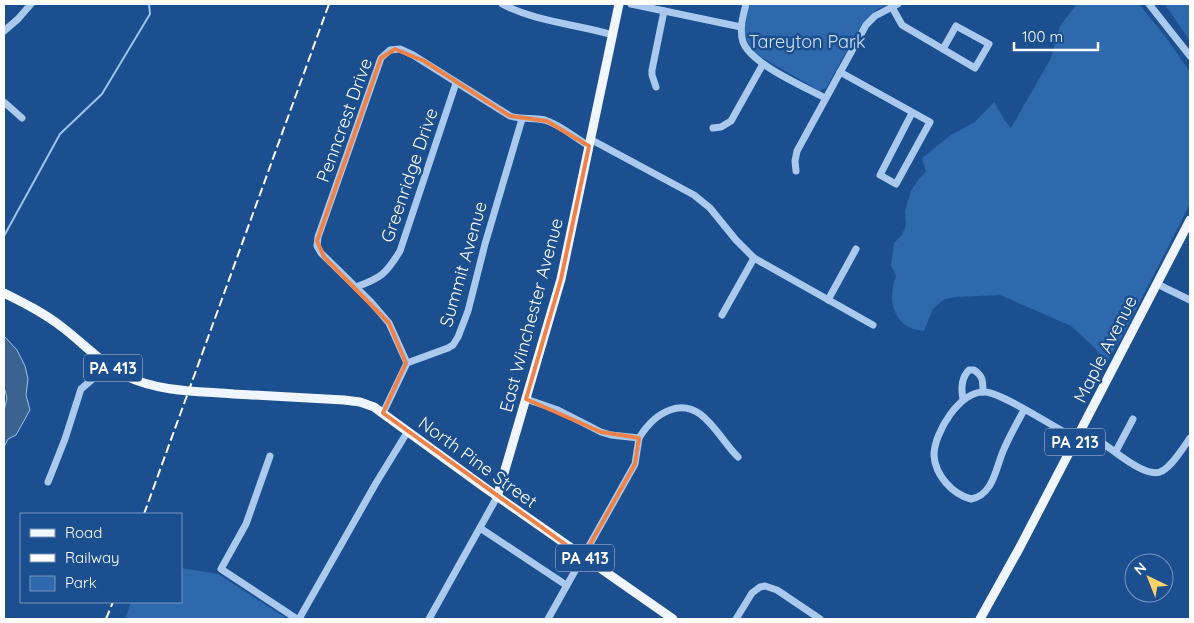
<svg xmlns="http://www.w3.org/2000/svg" width="1194" height="623" font-family="Quicksand,sans-serif">
<style>
.green{fill:#2e69ad}
.water{fill:#3c6290;stroke:#9cc4f0}
.lines{fill:none;stroke-linecap:round;stroke-linejoin:round}
.stream{stroke:#9cc4f0;stroke-width:2}
.minor{stroke:#a9c9ee;stroke-width:7}
.major{stroke:#f0f6ff;stroke-width:9}
.rail{stroke:#fff;stroke-width:2;stroke-dasharray:9 4;stroke-linecap:butt}
.marked{fill:none;stroke:#ee8249;stroke-width:4;stroke-linejoin:round}
.labels{text-anchor:middle;dominant-baseline:central;stroke-width:5;stroke-linejoin:round;paint-order:stroke}
.shield{fill:#1b4f8f;stroke:#bbcadd;stroke-width:1}
.shield-label{font-size:16px;font-weight:bold;fill:#fff}
.park-label{font-size:18px;fill:#cfe3fa;stroke:#1b4f8f}
.street-label{font-size:18px;fill:#fff;stroke:#1b4f8f}
</style>
<rect width="100%" height="100%" fill="#1b4f8f"/>
<g class="green">
<path d="M749 4H891L877 9 862 24 826 88 820 91 754 53 745 36V25Z"/>
<path d="M1077 4H1139L1165 36 1190 72V204L1122 337 1106 363 1095 348 1071 326 1000 295 955 297 943 300 933 309 924 331C919 330 912 329 908 327 890 315 889 294 896 276L891 265 894 243 902 235 906 225 905 211 911 191 918 180 926 172 922 158 951 135 975 122 994 102C1000 111 1004 121 1011 128L1051 58 1060 26Z"/>
<path d="M1164 4H1190V41L1168 9Z"/>
<path d="M181 568 218 574 288 619H125L131 602H181Z"/>
</g>
<path class="water" d="M4 336 17 350 25 366 28 379 26 395 30 410 16 435 8 439 4 447V411L7 398 4 387Z"/>
<g class="lines">
<path class="stream" d="M4 236 60 134 102 94 150 14 149 4"/>
<g class="minor">
<path d="M502 4C536 22 576 24 613 35"/>
<path d="M631 4 741 27"/>
<path d="M746 4C743 16 739 29 743 42 751 64 805 87 825 98"/>
<path d="M1149 4 1190 56"/>
<path d="M892 7 902 25 975 68 989 44 956 26 943 49"/>
<path d="M4 31 18 19 31 4"/>
<path d="M840 72 930 122 896 184 880 175 912 113"/>
<path d="M656 87 652 75V70L664 11"/>
<path d="M4 102 22 118"/>
<path d="M713 128 721 127 731 121 763 64"/>
<path d="M590 139 694 195 710 208 736 240 754 258 873 325"/>
<path d="M796 171 795 161 797 151 866 25 875 16 898 4"/>
<path d="M1157 284 1190 300"/>
<path d="M356 287C381 278 386 274 400 251L456 83"/>
<path d="M828 300 856 249"/>
<path d="M722 315 754 258"/>
<path d="M407 363 389 323 371 302 321 253 317 246 318 237 381 58 390 50 400 49 413 55 510 116C522 120 533 117 545 120 561 125 575 138 589 146"/>
<path d="M526 399 558 410 601 432 611 435 639 438C647 425 656 415 670 410 703 398 718 438 738 457"/>
<path d="M963 399C961 389 961 378 969 370H974C983 376 983 381 983 392"/>
<path d="M1024 410C1017 423 1010 435 1004 449 996 466 994 495 971 499 952 494 935 475 934 455 934 433 960 390 985 392 1001 392 1059 430 1076 439"/>
<path d="M383 413 407 363 448 348 453 345 458 337 468 311 485 244 522 119"/>
<path d="M1101 442C1115 451 1147 480 1162 471 1172 466 1183 448 1190 438"/>
<path d="M1116 451 1133 419"/>
<path d="M270 456 246 524 221 569 297 619"/>
<path d="M48 482 65 439 81 389 102 371 107 364"/>
<path d="M480 528 566 585"/>
<path d="M299 619 376 483 408 431"/>
<path d="M429 619 497 497"/>
<path d="M548 619 635 464 639 438"/>
<path d="M736 619 752 593 760 587 765 586 777 590 820 619"/>
</g>
<g class="major">
<path d="M4 293C24 303 44 313 62 327 83 343 102 364 126 376 159 392 198 391 234 394 270 396 307 398 344 400L360 402 374 407 484 487 673 619"/>
<path d="M497 497 561 279 619 4"/>
<path d="M980 619 1020 547 1190 220"/>
</g>
<g class="rail">
<path d="M144 514 329 4"/>
<path d="M106 619 113 602"/>
</g>
</g>
<path class="marked" d="M395 49 424 61 510 116 547 121 589 146 561 279 526 399 601 432 639 438 635 464 583 557 383 413 406 363 389 323 324 257 317 241 381 58Z"/>
<g class="labels">
<g class="shield">
<rect x="84" y="354.5" width="58" height="27" rx="4"/>
<rect x="1045" y="428.5" width="60" height="27" rx="4"/>
<rect x="556" y="544.5" width="58" height="27" rx="4"/>
</g>
<g class="shield-label">
<text x="113" y="368">PA 413</text>
<text x="1075" y="442">PA 213</text>
<text x="585" y="558">PA 413</text>
</g>
<g class="park-label">
<text x="807" y="41">Tareyton Park</text>
</g>
<g class="street-label">
<text transform="translate(344 120) rotate(-70)">Penncrest Drive</text>
<text transform="translate(409 175) rotate(-71)">Greenridge Drive</text>
<text transform="translate(463 264) rotate(-74)">Summit Avenue</text>
<text transform="translate(531 315) rotate(-75)">East Winchester Avenue</text>
<text transform="translate(1105 349) rotate(-63)">Maple Avenue</text>
<text transform="translate(478 462) rotate(36)">North Pine Street</text>
</g>
</g>
<rect width="1194" height="623" fill="none" stroke="#ffffff" stroke-width="10"/>
<rect x="20" y="513" width="162" height="90" fill="#1b4f8f" stroke="#7695bc"/>
<rect x="30" y="529" width="25" height="8" fill="#f0f6ff" stroke="#7695bc"/>
<text x="65" y="538" font-size="15" fill="#ffffff">Road</text>
<rect x="30" y="554" width="25" height="8" fill="#ffffff" stroke="#7695bc"/>
<text x="65" y="563" font-size="15" fill="#ffffff">Railway</text>
<rect x="30" y="576" width="25" height="15" fill="#2e69ad" stroke="#7695bc"/>
<text x="65" y="588" font-size="15" fill="#ffffff">Park</text>
<g transform="translate(1149 578) rotate(317)"><circle r="24" fill="#1b4f8f" stroke="#7695bc"/>
<path d="M0-4L9 19L0 12L-9 19Z" fill="#ffd166"/>
<text y="-8" font-size="14" font-weight="bold" text-anchor="middle" fill="#ffffff">N</text>
</g>
<path d="M1014 42v8h84v-8" fill="none" stroke="#ffffff" stroke-width="2.5"/>
<text x="1022" y="42" font-size="15" fill="#ffffff" stroke="#1b4f8f" stroke-width="4" paint-order="stroke">100 m</text>
</svg>
